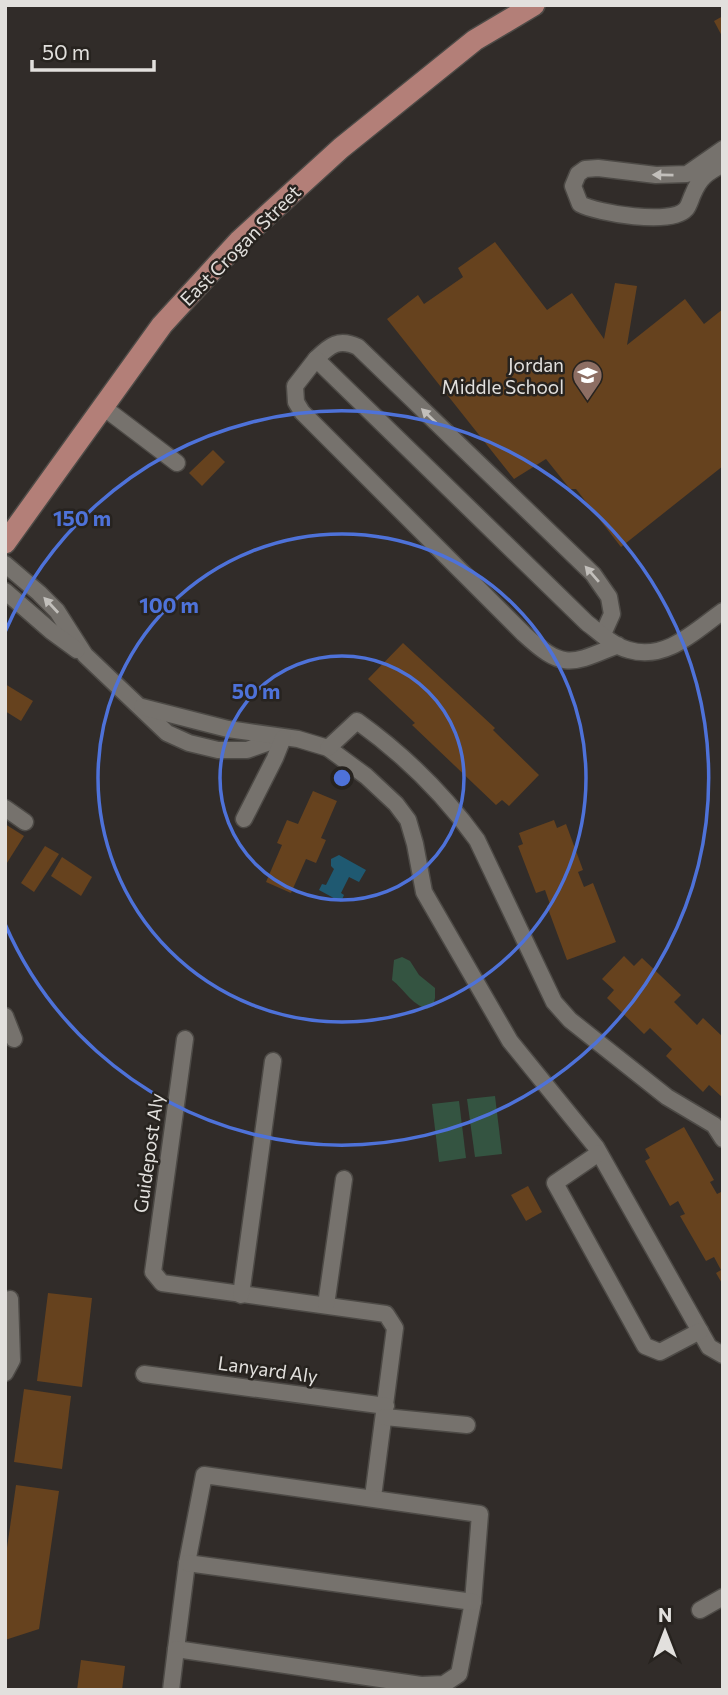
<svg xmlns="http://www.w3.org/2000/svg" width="728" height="1695" font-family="Commissioner,sans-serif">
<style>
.green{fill:#345441}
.water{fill:#1f5971}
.building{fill:#66421e}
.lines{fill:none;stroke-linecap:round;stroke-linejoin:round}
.minor-casing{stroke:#4d4a46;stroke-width:19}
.major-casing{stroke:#4d4a46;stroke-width:24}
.minor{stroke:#76726d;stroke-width:16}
.major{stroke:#b37f78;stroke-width:21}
.oneway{fill:#c2bfbb}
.ring{fill:none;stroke:#4e72d9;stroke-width:3.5}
.labels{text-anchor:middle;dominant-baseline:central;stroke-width:5;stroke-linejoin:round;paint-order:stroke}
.street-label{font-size:19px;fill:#e2e0dd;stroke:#27231f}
.poi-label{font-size:19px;fill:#e2e0dd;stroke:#27231f;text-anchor:end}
.centre{fill:#4e72d9;stroke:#27231f;stroke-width:3.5}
.ring-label{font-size:21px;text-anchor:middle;font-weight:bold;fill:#4e72d9;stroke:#27231f;stroke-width:5;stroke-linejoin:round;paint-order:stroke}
</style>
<rect width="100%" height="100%" fill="#312c29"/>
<g class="green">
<path d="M402 957 410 961 419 975 435 988V998L433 1006 427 1009C410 1003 405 990 392 980L394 960Z"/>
<path d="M495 1096 502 1154 475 1157 467 1099Z"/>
<path d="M459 1101 466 1158 439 1162 432 1104Z"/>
</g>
<path class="water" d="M339 855 366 870 359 882 349 877 341 893 344 895 341 902 319 890 322 884 326 885 334 869 331 866V859Z"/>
<g class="building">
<path d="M723 16V38L714 21Z"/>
<path d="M495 242 547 310 572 293 604 339 615 283 637 286 627 345 685 299 704 324 723 309V466L621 547 576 489H570L546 459 514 479 387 319 418 295 424 304 463 277 458 268Z"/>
<path d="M213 450 225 462 202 486 189 473Z"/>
<path d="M403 643 495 728 493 730 539 775 509 806 502 800 496 805 412 725 415 723 368 679Z"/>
<path d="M5 684 33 701 21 721 5 711Z"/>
<path d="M313 791 337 801 321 838 326 840 316 863 306 859 291 893 266 882 282 845 277 843 287 820 298 824Z"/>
<path d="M554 820 557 828 566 824 583 870 578 872 584 887 593 883 616 942 567 960 547 906 550 904 545 890 536 893 518 846 523 844 519 833Z"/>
<path d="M5 824 24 836 5 866Z"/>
<path d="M45 846 59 854 34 892 21 883Z"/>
<path d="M62 857 92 877 81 896 51 876Z"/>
<path d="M624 956 634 966 642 958 681 995 674 1002 697 1025 703 1018 723 1037V1098L709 1085 703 1092 666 1056 672 1049 650 1028 644 1034 607 998 614 990 602 979Z"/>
<path d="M684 1127 714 1180 710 1182 717 1194 723 1191V1285L716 1273 721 1270 714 1257 706 1261 680 1216 685 1214 678 1201 670 1206 645 1161 650 1158 645 1149Z"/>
<path d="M528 1186 542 1212 526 1221 511 1195Z"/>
<path d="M48 1293 92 1298 82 1387 37 1381Z"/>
<path d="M24 1389 71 1396 62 1469 14 1462Z"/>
<path d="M16 1485 59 1491 39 1629 5 1640V1562Z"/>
<path d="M81 1660 125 1666 122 1690H77Z"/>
</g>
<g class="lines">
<defs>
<g id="minor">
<path d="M723 149 687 174 656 175 598 168 585 169 578 174 573 186 580 204C597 213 672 226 686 209 689 206 691 198 693 194 700 177 707 173 723 164"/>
<path d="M316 359C330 345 339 338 358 347L593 574 609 597 612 614 603 634"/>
<path d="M103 407 177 463"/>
<path d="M5 564 39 593 57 611 85 655 167 733 189 743 218 750H247L281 738"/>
<path d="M5 591 51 631 77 650"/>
<path d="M618 645C571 664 564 671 524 634L302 412 296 402 295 386 316 359 587 623C599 632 613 646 629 650 666 661 695 631 723 611"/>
<path d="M142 707 228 729 298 739 328 748 366 776 396 804 408 820 415 844 424 892 510 1041 596 1147 709 1347 723 1355"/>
<path d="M328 748 357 721C403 754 444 794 477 840L554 1002 570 1020 667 1097 714 1125 723 1139"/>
<path d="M5 808 25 822"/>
<path d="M244 819 275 758 283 738"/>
<path d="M5 1016 14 1039"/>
<path d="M185 1039 153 1272 162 1283 386 1314 395 1328 373 1497"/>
<path d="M599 1153 555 1183 645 1346 660 1352 700 1331"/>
<path d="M241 1295 273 1061"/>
<path d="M5 1300 10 1299 12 1360 5 1373"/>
<path d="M326 1305 344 1179"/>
<path d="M144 1374 386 1406"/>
<path d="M385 1417 467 1425"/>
<path d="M204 1475 480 1514 473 1602 459 1674 444 1684 421 1685 176 1649 187 1563Z"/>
<path d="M187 1563 473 1602"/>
<path d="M700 1610 723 1597"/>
<path d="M171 1690 176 1649"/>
</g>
<path id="major" d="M5 543 162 325 239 241 341 148 475 40 534 5"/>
</defs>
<use href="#minor" class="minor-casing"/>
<use href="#major" class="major-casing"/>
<use href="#minor" class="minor"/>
<use href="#major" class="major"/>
</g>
<defs><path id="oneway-solid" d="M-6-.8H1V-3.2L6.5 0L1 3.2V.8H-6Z" transform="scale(1.75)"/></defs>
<g class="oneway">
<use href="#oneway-solid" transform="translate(663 175) rotate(-179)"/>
<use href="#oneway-solid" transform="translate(429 416) rotate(-136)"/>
<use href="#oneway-solid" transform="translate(592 574) rotate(-131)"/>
<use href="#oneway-solid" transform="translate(51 605) rotate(-133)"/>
</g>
<g class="ring">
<circle cx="342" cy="778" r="122"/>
<circle cx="342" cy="778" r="244"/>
<path d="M5 632A367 367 0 1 1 5 924"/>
</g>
<defs>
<symbol id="school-pin" viewBox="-11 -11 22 30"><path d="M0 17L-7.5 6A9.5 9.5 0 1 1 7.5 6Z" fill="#8d6e63" stroke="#27231f"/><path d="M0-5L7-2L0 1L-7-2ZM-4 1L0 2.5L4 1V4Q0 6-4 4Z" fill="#fff"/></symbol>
</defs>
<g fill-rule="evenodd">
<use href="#school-pin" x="570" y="358" width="35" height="47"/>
</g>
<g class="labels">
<g class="street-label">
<text transform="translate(240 245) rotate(-45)">East Crogan Street</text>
<text transform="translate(148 1153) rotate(-82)">Guidepost Aly</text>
<text transform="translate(268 1369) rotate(8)">Lanyard Aly</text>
</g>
<g class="poi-label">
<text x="564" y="364">Jordan<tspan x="564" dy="22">Middle School</tspan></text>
</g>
</g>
<circle cx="342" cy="778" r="10" class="centre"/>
<g class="ring-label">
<text x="82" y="526">150 m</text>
<text x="169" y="613">100 m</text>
<text x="256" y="699">50 m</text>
</g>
<rect width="728" height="1695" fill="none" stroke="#e2e0dd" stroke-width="14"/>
<g transform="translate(665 1632)" stroke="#27231f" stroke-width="5" paint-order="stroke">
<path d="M0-5L12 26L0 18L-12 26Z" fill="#e2e0dd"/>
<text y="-10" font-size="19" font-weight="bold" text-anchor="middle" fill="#e2e0dd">N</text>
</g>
<path d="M32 60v10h122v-10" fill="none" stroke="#e2e0dd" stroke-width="3.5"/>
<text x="42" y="60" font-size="21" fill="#e2e0dd" stroke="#27231f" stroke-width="5" paint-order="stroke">50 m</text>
</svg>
